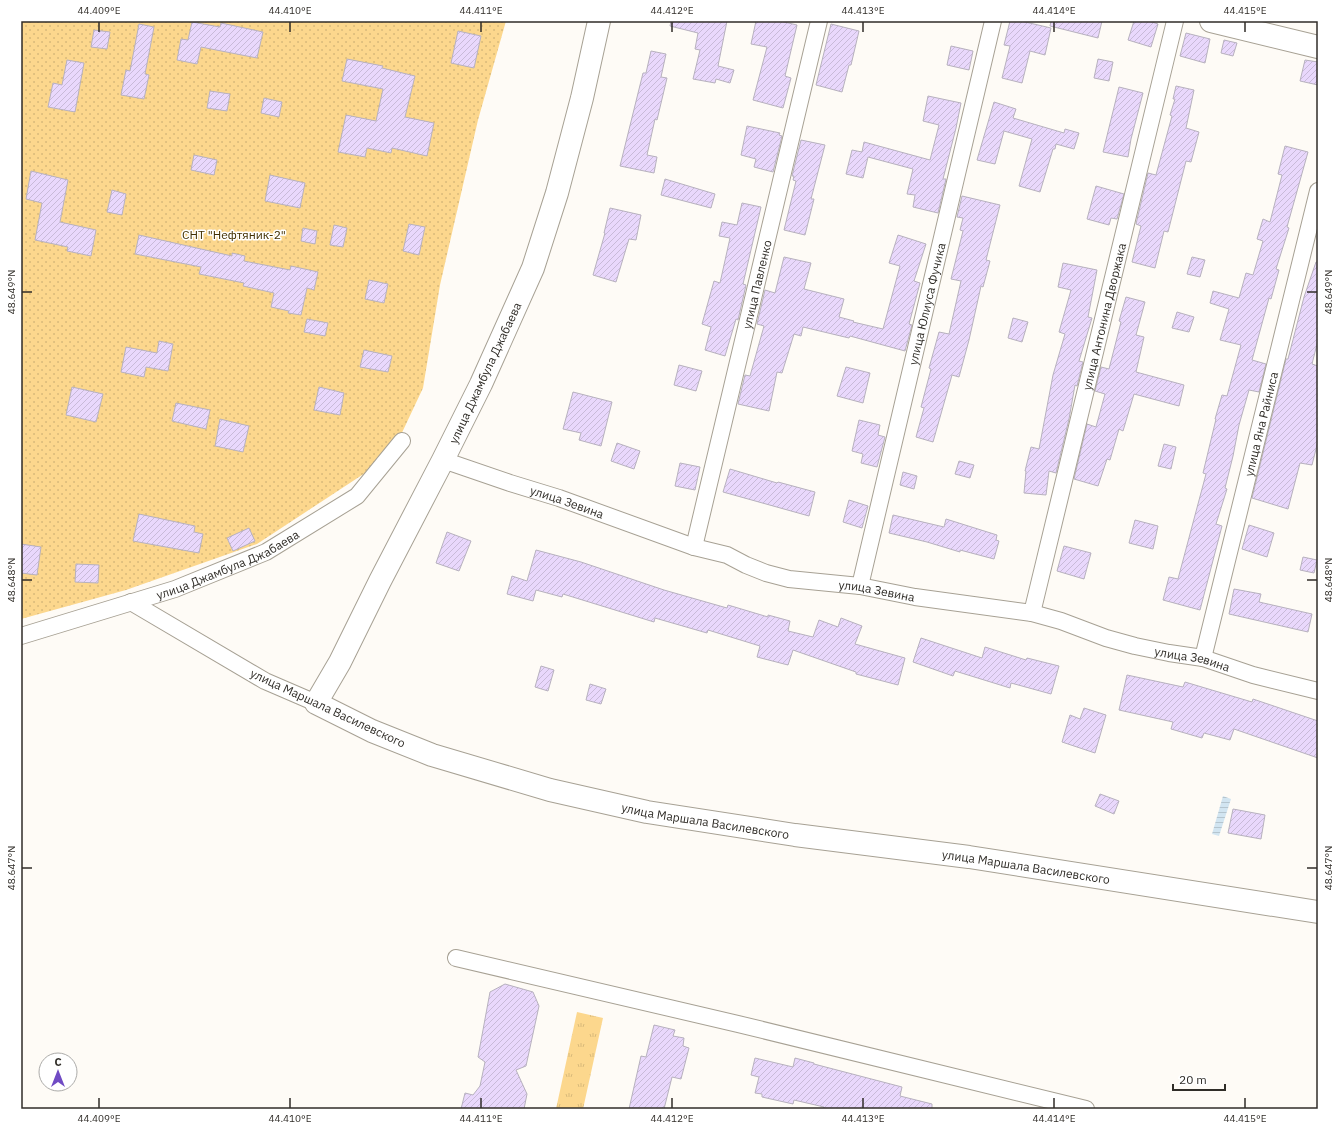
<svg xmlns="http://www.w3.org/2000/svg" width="1339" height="1130" font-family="'IBM Plex Sans',sans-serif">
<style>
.grass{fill:url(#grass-dots)}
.park{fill:url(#park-tufts)}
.water{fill:url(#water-rules)}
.building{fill:url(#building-hatch);stroke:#b7b1be}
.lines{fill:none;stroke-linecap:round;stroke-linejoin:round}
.street-casing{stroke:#a7a194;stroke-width:18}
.secondary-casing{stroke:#a7a194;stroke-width:24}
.street{stroke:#fff;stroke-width:16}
.secondary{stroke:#fff;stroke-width:22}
.ticks{fill:none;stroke:#302d28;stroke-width:1.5}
.labels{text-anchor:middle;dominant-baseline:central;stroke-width:3;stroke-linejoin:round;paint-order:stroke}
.park-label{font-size:12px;fill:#412f01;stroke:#fff}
.street-label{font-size:12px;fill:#302d28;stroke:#fff}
.neatline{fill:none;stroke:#302d28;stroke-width:1.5}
.ticks-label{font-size:10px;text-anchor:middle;fill:#302d28}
</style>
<defs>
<pattern id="grass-dots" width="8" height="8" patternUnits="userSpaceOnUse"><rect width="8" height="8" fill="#fcd78d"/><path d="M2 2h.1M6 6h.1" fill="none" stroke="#d8b97a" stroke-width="1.8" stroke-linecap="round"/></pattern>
<pattern id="park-tufts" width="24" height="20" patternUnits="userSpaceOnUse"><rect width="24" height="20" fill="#fcd78d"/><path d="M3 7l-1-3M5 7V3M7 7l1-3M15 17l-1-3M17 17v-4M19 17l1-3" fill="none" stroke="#d8b97a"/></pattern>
<pattern id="water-rules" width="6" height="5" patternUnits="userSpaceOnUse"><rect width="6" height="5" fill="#d2e5f1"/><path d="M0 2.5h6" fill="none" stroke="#b5c5cf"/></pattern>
<pattern id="building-hatch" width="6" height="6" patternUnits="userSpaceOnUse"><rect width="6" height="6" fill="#e9d8fc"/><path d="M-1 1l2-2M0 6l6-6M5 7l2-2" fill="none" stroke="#c8bad8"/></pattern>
</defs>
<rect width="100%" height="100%" fill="#fefbf6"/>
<path class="grass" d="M21 21H506L478 120 440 285 423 388 391 456 257 544 126 590 21 619Z"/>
<path class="park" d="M577 1012 603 1018 583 1109H556Z"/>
<path class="water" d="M1223 796 1231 799 1219 836 1212 834Z"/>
<g class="building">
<path d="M671 21H727L718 66 734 70 730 83 716 79 715 83 693 79 700 50 695 49 698 33 670 26Z"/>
<path d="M756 21H780L797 25 785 76 791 78 783 108 753 100 767 47 751 44Z"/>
<path d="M1010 21H1021L1051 28 1045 55 1030 51 1022 83 1002 78 1010 46 1004 45Z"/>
<path d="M1051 21H1102L1098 38 1050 26Z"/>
<path d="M1134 21H1149L1158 24 1151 47 1128 40Z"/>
<path d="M192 22 220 27 221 23 263 32 257 58 201 47 197 64 177 60 181 39 188 40Z"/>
<path d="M139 24 154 27 145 74 149 75 144 99 121 95 126 70 130 71Z"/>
<path d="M831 24 859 31 851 65H849L842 92 816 85Z"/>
<path d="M94 30 110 32 107 49 91 47Z"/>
<path d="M458 31 481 36 474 68 451 63Z"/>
<path d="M1186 33 1210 39 1205 63 1180 56Z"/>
<path d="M1224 40 1237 43 1233 56 1221 53Z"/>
<path d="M951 46 973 51 969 70 947 65Z"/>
<path d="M651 51 666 54 661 77 667 78 657 120 655 119 647 155 657 157 654 173 620 166 643 73H646Z"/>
<path d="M347 59 383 66 382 68 415 76 405 117 434 123 427 156 392 148 391 153 367 148 365 157 338 152 346 115 376 121 383 89 342 81Z"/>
<path d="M1098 59 1113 62 1109 81 1094 78Z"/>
<path d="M67 60 84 63 75 112 48 107 53 83 62 85Z"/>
<path d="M1305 60 1318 62V85L1300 81Z"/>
<path d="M1176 86 1194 90 1186 128 1199 132 1191 162 1186 161 1168 232 1164 231 1155 268 1132 262 1141 226 1136 224 1148 173 1156 175 1172 116 1170 115 1175 99H1173Z"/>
<path d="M1119 87 1143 93 1131 139 1128 157 1103 152Z"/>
<path d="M210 91 230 94 227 111 207 108Z"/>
<path d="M928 96 961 103 956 128 943 179H946L938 213 913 207 915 195 907 194 913 169 868 157 863 178 846 174 852 150 862 152 864 142 930 160 939 125 923 121Z"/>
<path d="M264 98 282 102 279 117 261 113Z"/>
<path d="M994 102 1016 109 1013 118 1064 133 1065 129 1079 133 1074 149 1056 144 1055 149H1053L1040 192 1019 186 1032 139 1004 131 995 164 977 160Z"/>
<path d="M747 126 780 133 779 135 782 136 773 172 754 167 756 159 741 155Z"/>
<path d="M801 140 825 145 811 199H814L805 235 784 230 796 181 793 180 794 176H792Z"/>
<path d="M1285 146 1308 152 1287 227 1289 228 1276 269 1279 270 1271 299 1269 298 1252 360 1266 364 1259 392 1249 390 1239 425 1233 456 1225 488 1227 489 1216 524 1222 526 1200 610 1163 600 1169 577 1178 579 1206 474 1203 473 1216 419H1215L1222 395 1227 396 1241 345 1220 340 1229 309 1210 303 1213 291 1239 298 1246 273 1253 275 1263 241 1257 239 1263 219 1270 222 1282 175 1278 174Z"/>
<path d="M194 155 217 160 214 175 191 170Z"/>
<path d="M31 171 68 180 60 222 96 230 91 256 67 251 68 247 35 240 42 203 26 199Z"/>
<path d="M270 175 305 183 300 208 265 201Z"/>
<path d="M665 179 715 194 711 208 661 195Z"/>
<path d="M1096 186 1124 194 1117 219 1111 218 1109 225 1087 219Z"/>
<path d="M112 190 126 194 122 215 107 212Z"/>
<path d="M962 196 1000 205 986 260 990 261 983 287 981 286 969 340 959 377 952 375 933 442 916 437 924 408 921 407 931 369 929 368 939 332 949 334 961 281 951 279 963 231 960 230 963 218 957 217Z"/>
<path d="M742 203 761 207 743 284 746 285 738 320 736 319 725 356 705 350 711 327 702 324 714 281 720 283 730 238 719 236 722 222 737 225Z"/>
<path d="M610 208 641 215 636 240 629 239 616 282 593 275 605 233H604Z"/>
<path d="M409 224 425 227 419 255 403 251Z"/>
<path d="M334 225 347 228 343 247 330 245Z"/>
<path d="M303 228 317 231 315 244 301 241Z"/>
<path d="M139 235 232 256V253L245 256 244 261 290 270 291 266 318 272 314 290 307 288 301 315 288 313 289 311 271 307 274 293 243 286 244 283 199 274 201 267 135 254Z"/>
<path d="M898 235 926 244 914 281 920 283 909 324 912 325 905 351 850 336 849 338 803 327 801 336 794 334 782 373 777 372 769 411 738 404 745 375 750 376 764 326 757 324 765 290 775 293 784 257 811 263 804 289 844 299 839 317 854 321 853 322 883 329 900 266 889 263Z"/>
<path d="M1192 257 1205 260 1200 277 1187 274Z"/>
<path d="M1316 262H1318V340L1312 364 1318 366V441L1312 465 1300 463 1288 509 1252 498 1286 359H1288L1304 297Z"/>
<path d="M1063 263 1097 270 1088 317 1092 318 1079 361 1083 362 1077 386 1075 385 1069 419 1056 473 1049 471 1046 495 1024 493 1026 471H1025L1031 447 1039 449 1053 375 1065 334 1059 332 1071 290 1058 287Z"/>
<path d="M369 280 388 284 384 303 365 299Z"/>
<path d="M1126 297 1145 302 1136 335 1144 337 1136 372 1184 385 1179 406 1134 394 1123 431 1119 429 1110 460 1107 459 1098 486 1074 479 1087 424 1096 427 1105 394 1095 391 1101 367 1109 369 1121 322 1119 321Z"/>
<path d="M1177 312 1194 317 1189 332 1172 328Z"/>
<path d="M1013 318 1028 322 1022 342 1008 338Z"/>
<path d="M307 319 328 323 325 336 304 332Z"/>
<path d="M159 341 173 344 168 371 146 367 144 377 121 372 126 347 157 353Z"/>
<path d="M364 350 392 356 388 372 360 367Z"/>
<path d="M679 365 702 371 696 391 674 385Z"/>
<path d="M846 367 870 373 863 403 837 396Z"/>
<path d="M72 387 103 394 96 422 66 415Z"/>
<path d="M319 387 344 393 340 415 314 410Z"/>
<path d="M573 392 612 402 601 446 579 440 581 433 563 429Z"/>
<path d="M176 403 210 410 206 429 172 421Z"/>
<path d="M220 419 249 426 243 452 215 446Z"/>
<path d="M859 420 880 425 878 435 885 437 877 467 861 463 863 454 852 451Z"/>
<path d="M617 443 640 451 634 469 611 461Z"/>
<path d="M1164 444 1176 447 1171 469 1158 466Z"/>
<path d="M959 461 974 465 970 478 955 474Z"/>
<path d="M680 463 700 467 695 490 675 486Z"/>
<path d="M730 469 777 483 778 482 815 492 809 516 723 492Z"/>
<path d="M903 472 917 476 914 489 900 485Z"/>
<path d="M849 500 868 506 862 528 843 522Z"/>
<path d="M139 514 195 526 194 532 203 534 199 553 133 541Z"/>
<path d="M893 515 944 527 946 519 997 535 996 540 999 541 994 559 960 550V552L927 542 889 533Z"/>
<path d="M1135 520 1158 526 1153 549 1129 543Z"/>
<path d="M1249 525 1274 533 1267 557 1242 549Z"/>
<path d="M249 528 255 541 233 551 227 538Z"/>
<path d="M447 532 471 541 459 571 436 563Z"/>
<path d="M21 544 41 547 37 575 21 573Z"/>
<path d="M1064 546 1091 553 1084 579 1057 571Z"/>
<path d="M536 550 581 562 664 590 727 608 728 605 768 617V615L790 621 788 631 813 637 819 620 838 627 841 618 862 626 855 644 905 658 898 685 856 674V672L793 650 788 665 757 657 760 646 708 630 707 633 655 618 654 622 563 594 562 597 536 590 533 601 507 594 512 576 527 581Z"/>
<path d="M1303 557 1317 560 1314 573 1300 570Z"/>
<path d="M76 564 99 565 98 583 75 582Z"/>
<path d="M1234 589 1261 594 1259 602 1312 614 1308 632 1229 614Z"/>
<path d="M921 638 982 658 985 647 1026 660 1027 658 1059 666 1051 694 1011 683 1010 688 955 671 953 676 913 662Z"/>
<path d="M541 666 554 670 548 691 535 687Z"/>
<path d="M1127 675 1183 687 1185 682 1252 702 1253 699 1318 721V758L1234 729 1230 740 1204 733 1202 738 1171 729 1173 722 1119 710Z"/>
<path d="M590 684 606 689 601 704 586 700Z"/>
<path d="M1084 708 1106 715 1095 753 1062 742 1070 715 1080 719Z"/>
<path d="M1100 794 1119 801 1114 814 1095 806Z"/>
<path d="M1233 809 1265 815 1261 839 1228 833Z"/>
<path d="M505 984 533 992 539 1006 526 1066 516 1070 527 1094 524 1109H461L465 1093 473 1095 480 1086 485 1062 478 1057 490 992Z"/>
<path d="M654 1025 675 1030 673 1036 684 1038 683 1046 689 1048 681 1079 672 1077 664 1109H629L641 1056 646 1057Z"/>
<path d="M755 1058 793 1067 795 1058 814 1063V1064L902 1087 900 1096 932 1104V1109H823L824 1107 794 1100 793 1104 762 1097V1094L755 1093 759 1077 751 1075Z"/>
</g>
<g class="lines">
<defs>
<g id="street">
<path id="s1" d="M443 460 510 483 559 498 694 547 727 555 746 565 766 573 789 579 860 586 915 597 1032 613 1061 621 1106 638 1135 646 1169 653 1203 658 1253 675 1318 691"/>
<path id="s2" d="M694 547 819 21"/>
<path id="s3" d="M860 586 993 21"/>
<path d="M131 602 265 681 316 703"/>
<path id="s4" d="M1032 613 1175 21"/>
<path id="s5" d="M21 636 175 589 266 552 357 496 402 441"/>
<path id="s6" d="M1203 658 1318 191"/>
<path d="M456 958 738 1024 1086 1109"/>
</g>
<g id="secondary">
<path id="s7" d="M599 21 582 98 557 193 533 268 481 384 443 460 380 581 340 662 316 703 372 731 432 755 550 790 647 812 795 835 969 857 1318 912"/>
<path d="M1211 21 1318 47"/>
</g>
</defs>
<use href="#street" class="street-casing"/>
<use href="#secondary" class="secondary-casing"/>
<use href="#street" class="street"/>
<use href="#secondary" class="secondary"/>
</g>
<path class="ticks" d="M99 22V32M290 22V32M481 22V32M672 22V32M863 22V32M1054 22V32M1245 22V32M22 292H32M1307 292H1317M22 580H32M1307 580H1317M22 868H32M1307 868H1317M99 1098V1108M290 1098V1108M481 1098V1108M672 1098V1108M863 1098V1108M1054 1098V1108M1245 1098V1108"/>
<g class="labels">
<g class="park-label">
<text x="234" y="234">СНТ "Нефтяник-2"</text>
</g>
<g class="street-label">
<text stroke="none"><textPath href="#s2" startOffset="270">улица Павленко</textPath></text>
<text stroke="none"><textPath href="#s3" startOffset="290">улица Юлиуса Фучика</textPath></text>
<text stroke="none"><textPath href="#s4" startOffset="305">улица Антонина Дворжака</textPath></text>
<text transform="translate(485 373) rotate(-65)">улица Джамбула Джабаева</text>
<text stroke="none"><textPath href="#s6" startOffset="241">улица Яна Райниса</textPath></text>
<text stroke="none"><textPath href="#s1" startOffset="131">улица Зевина</textPath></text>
<text stroke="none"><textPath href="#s5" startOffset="219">улица Джамбула Джабаева</textPath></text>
<text stroke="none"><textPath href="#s1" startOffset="455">улица Зевина</textPath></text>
<text stroke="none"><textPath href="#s1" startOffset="779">улица Зевина</textPath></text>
<text transform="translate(328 708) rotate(25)">улица Маршала Василевского</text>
<text stroke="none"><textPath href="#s7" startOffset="1151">улица Маршала Василевского</textPath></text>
<text stroke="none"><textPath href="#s7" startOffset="1475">улица Маршала Василевского</textPath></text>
</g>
</g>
<rect width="1339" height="1130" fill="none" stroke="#ffffff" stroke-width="44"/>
<g transform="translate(58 1072)"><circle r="19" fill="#ffffff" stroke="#acaba9"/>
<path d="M0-3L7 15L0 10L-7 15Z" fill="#704bc4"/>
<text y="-6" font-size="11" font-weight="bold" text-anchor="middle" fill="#302d28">С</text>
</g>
<path d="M1173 1084v6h52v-6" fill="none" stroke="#302d28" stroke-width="2"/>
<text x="1179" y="1084" font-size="12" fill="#302d28" stroke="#ffffff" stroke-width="3" paint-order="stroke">20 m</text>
<rect x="22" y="22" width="1295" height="1086" class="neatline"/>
<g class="ticks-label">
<text x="99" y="14">44.409°E</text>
<text x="290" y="14">44.410°E</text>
<text x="481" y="14">44.411°E</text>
<text x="672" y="14">44.412°E</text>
<text x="863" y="14">44.413°E</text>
<text x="1054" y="14">44.414°E</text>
<text x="1245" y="14">44.415°E</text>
<text transform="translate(11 292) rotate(-90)" y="4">48.649°N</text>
<text transform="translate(1328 292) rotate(-90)" y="4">48.649°N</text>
<text transform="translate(11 580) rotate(-90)" y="4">48.648°N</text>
<text transform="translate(1328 580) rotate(-90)" y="4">48.648°N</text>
<text transform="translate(11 868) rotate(-90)" y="4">48.647°N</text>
<text transform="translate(1328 868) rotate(-90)" y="4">48.647°N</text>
<text x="99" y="1122">44.409°E</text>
<text x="290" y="1122">44.410°E</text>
<text x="481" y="1122">44.411°E</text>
<text x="672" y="1122">44.412°E</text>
<text x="863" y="1122">44.413°E</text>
<text x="1054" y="1122">44.414°E</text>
<text x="1245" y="1122">44.415°E</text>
</g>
</svg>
